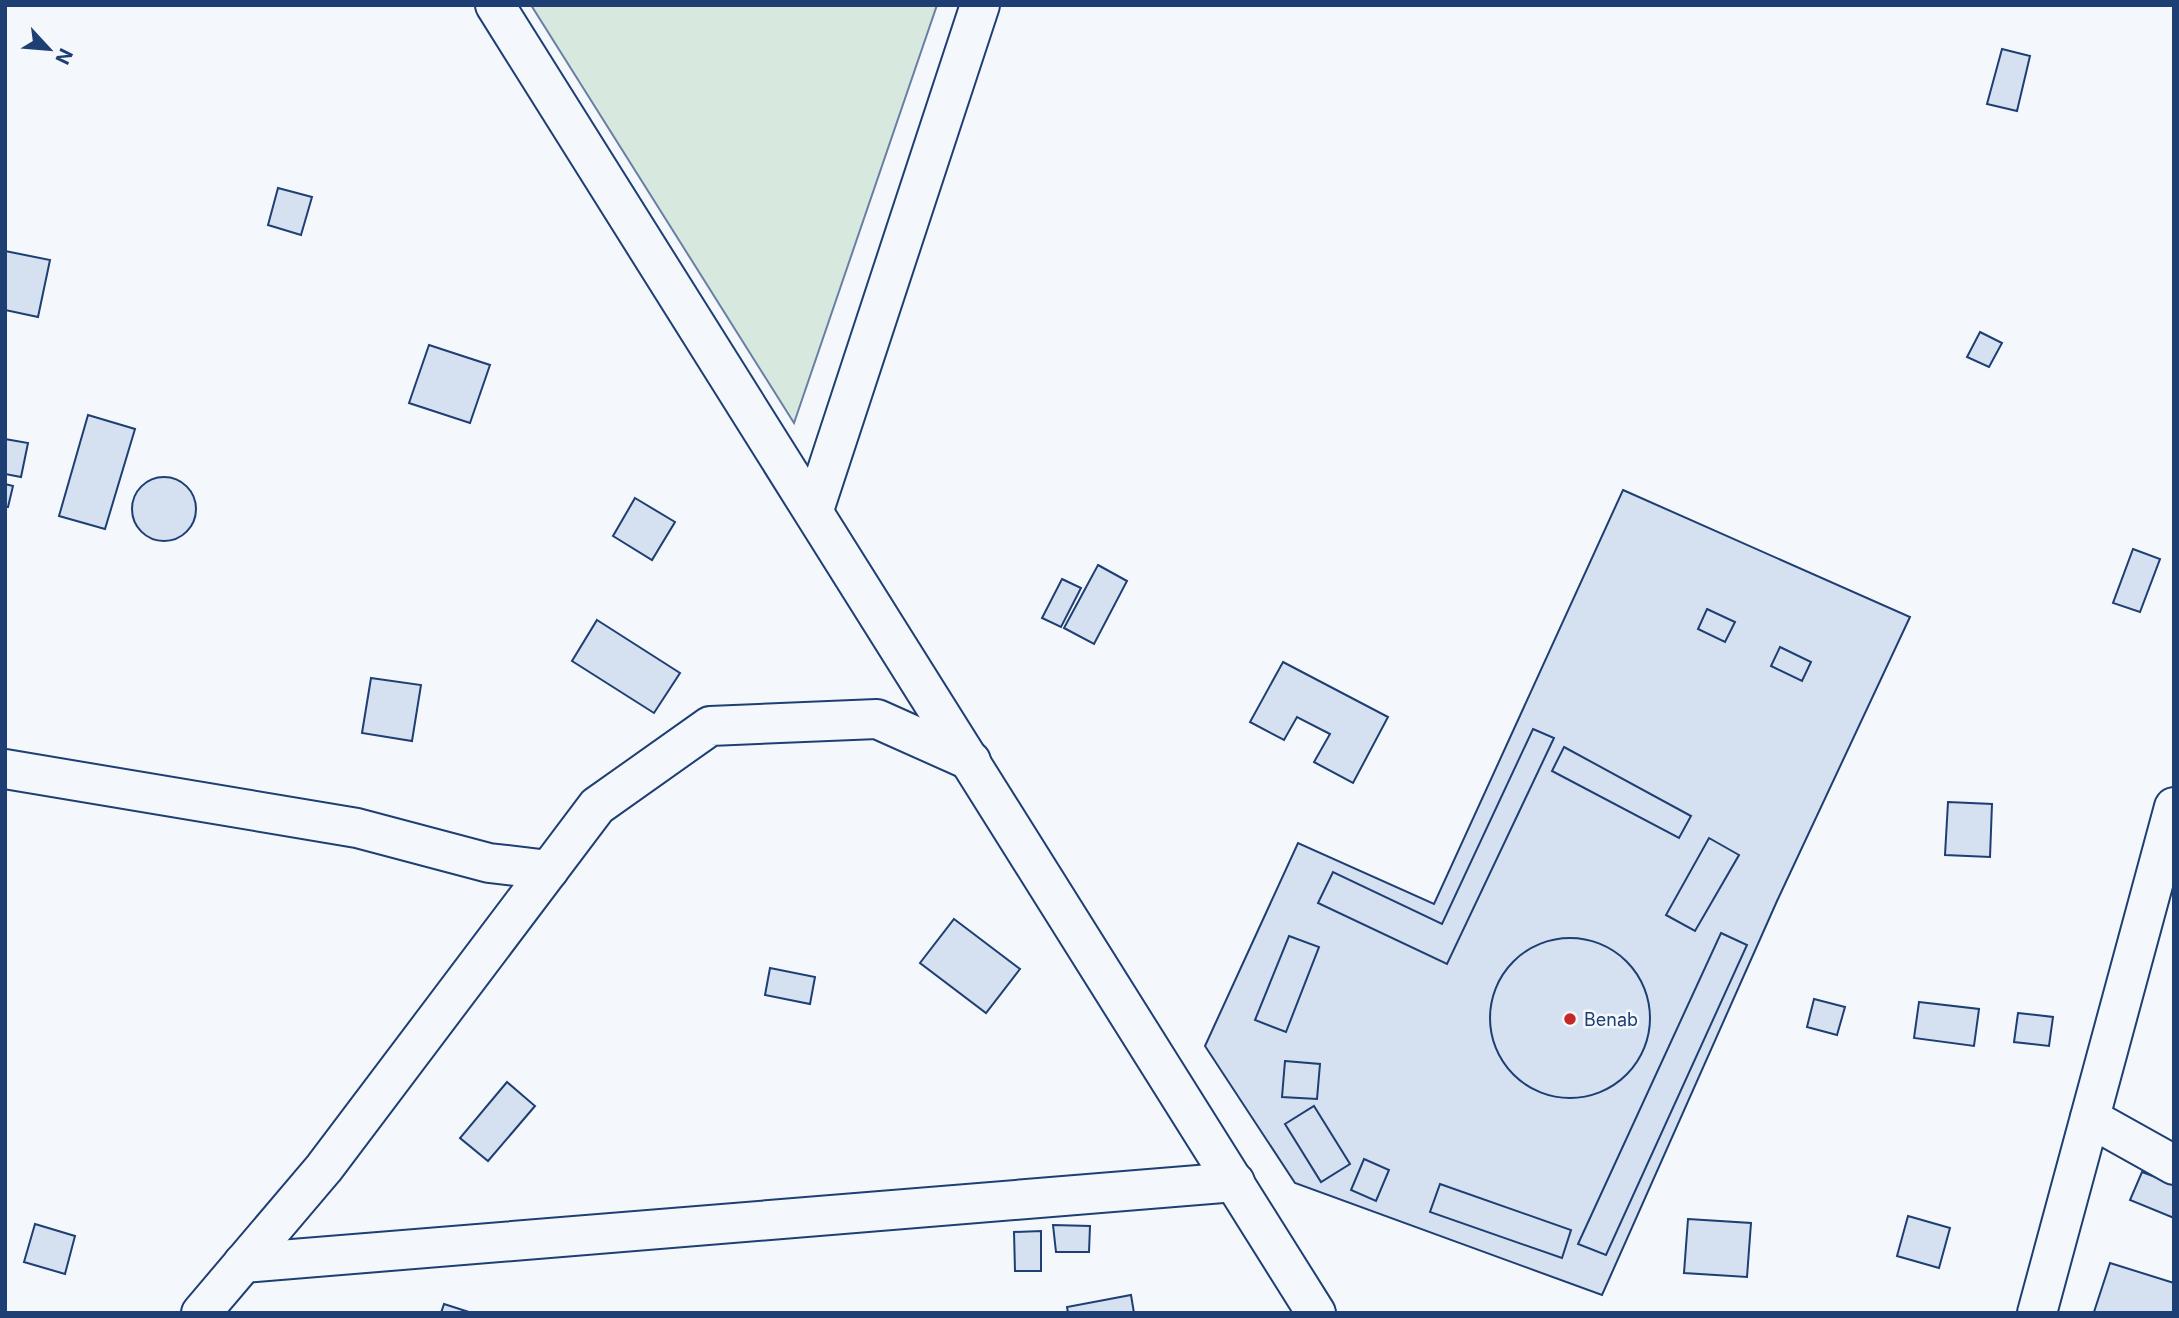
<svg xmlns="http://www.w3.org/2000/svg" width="2179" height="1318" font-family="Inter,sans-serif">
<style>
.green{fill:#d7e8df;stroke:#687fa3;stroke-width:2}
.building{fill:#d5e0f0;stroke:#1d3f73;stroke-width:2}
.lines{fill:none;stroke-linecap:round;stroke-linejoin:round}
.minor-casing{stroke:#1d3f73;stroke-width:42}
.minor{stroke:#f4f7fb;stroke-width:38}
.poi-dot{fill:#c62828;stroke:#f4f7fb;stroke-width:2.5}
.labels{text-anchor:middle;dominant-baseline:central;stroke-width:5;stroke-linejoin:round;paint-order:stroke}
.poi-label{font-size:18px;fill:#1d3f73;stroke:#f4f7fb;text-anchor:start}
</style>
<rect width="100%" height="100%" fill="#f4f7fb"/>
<path class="green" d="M531 5H937L794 423Z"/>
<g class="building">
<path d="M2002 49 2030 56 2017 111 1987 104Z"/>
<path d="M278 188 312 197 301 235 268 225Z"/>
<path d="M5 251 50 260 38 317 5 310Z"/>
<path d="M1980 332 2002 343 1989 367 1967 357Z"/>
<path d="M429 345 490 365 470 423 409 403Z"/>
<path d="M88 415 135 429 105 529 59 516Z"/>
<path d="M5 439 28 443 21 477 5 474Z"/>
<circle cx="164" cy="509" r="32"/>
<path d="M5 484 13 486 8 507H5Z"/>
<path d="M1623 490 1910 617 1777 901 1602 1295 1295 1183 1205 1046 1298 843 1434 904Z"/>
<path d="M635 498 675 522 652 560 613 536Z"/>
<path d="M2133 549 2160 559 2140 612 2113 603Z"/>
<path d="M1098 565 1127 581 1094 644 1064 628Z"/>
<path d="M1062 579 1081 588 1061 627 1042 618Z"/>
<path d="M1707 609 1735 622 1725 642 1698 629Z"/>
<path d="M597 620 680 673 654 713 572 661Z"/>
<path d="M1780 647 1811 662 1802 681 1771 666Z"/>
<path d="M1283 662 1388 717 1353 783 1314 762 1330 734 1297 717 1284 740 1250 722Z"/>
<path d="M371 678 421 685 412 741 362 733Z"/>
<path d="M1533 729 1554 738 1447 964 1318 903 1333 872 1442 924Z"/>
<path d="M1564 747 1691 816 1679 838 1552 771Z"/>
<path d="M1948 802 1992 804 1990 857 1945 855Z"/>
<path d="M1709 838 1739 855 1695 931 1666 915Z"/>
<path d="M954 919 1020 969 986 1013 920 963Z"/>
<path d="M1721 933 1747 945 1606 1255 1578 1244Z"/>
<path d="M1289 936 1319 947 1286 1032 1255 1020Z"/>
<circle cx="1570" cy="1018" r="80"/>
<path d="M770 968 815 977 810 1004 765 995Z"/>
<path d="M1814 999 1845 1007 1837 1035 1807 1027Z"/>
<path d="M1919 1002 1979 1009 1974 1046 1914 1038Z"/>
<path d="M2018 1013 2053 1017 2049 1046 2014 1042Z"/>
<path d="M1285 1061 1320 1064 1317 1099 1282 1097Z"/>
<path d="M507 1082 535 1106 488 1161 460 1138Z"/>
<path d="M1314 1106 1350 1164 1321 1182 1285 1124Z"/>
<path d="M1364 1159 1389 1170 1376 1201 1351 1190Z"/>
<path d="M2142 1172 2174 1184V1218L2130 1200Z"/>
<path d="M1440 1184 1571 1230 1562 1258 1430 1212Z"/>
<path d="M1908 1216 1950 1228 1939 1268 1897 1256Z"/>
<path d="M1688 1219 1751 1223 1747 1277 1684 1273Z"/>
<path d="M35 1224 75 1236 65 1274 24 1262Z"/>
<path d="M1053 1225 1090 1226 1089 1252H1056Z"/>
<path d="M1041 1231V1271H1015L1014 1232Z"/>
<path d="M2110 1263 2174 1283V1313L2094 1312Z"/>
<path d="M1131 1295 1134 1313H1068L1067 1307Z"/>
<path d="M444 1304 472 1313H441Z"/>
</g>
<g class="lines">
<defs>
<g id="minor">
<path d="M495 5 1316 1313"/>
<path d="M814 510 980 5"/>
<path d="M5 769 357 828 489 863 549 870"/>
<path d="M2090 1118 2174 1165"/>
<path d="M243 1263 1235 1182"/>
<path d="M201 1313 324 1168 597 806 710 726 877 719 971 761"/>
<path d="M2037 1313 2174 807"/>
</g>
</defs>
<use href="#minor" class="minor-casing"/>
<use href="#minor" class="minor"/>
</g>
<circle class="poi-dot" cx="1570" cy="1019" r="7"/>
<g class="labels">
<g class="poi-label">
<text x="1584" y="1019">Benab</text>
</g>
</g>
<rect width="2179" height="1318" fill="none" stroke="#1d3f73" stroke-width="14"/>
<g transform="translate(49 49) rotate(116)" stroke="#f4f7fb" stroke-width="5" paint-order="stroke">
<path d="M0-5L12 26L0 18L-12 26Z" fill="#1d3f73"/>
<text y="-10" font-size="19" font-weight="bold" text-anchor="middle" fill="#1d3f73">N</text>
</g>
</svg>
